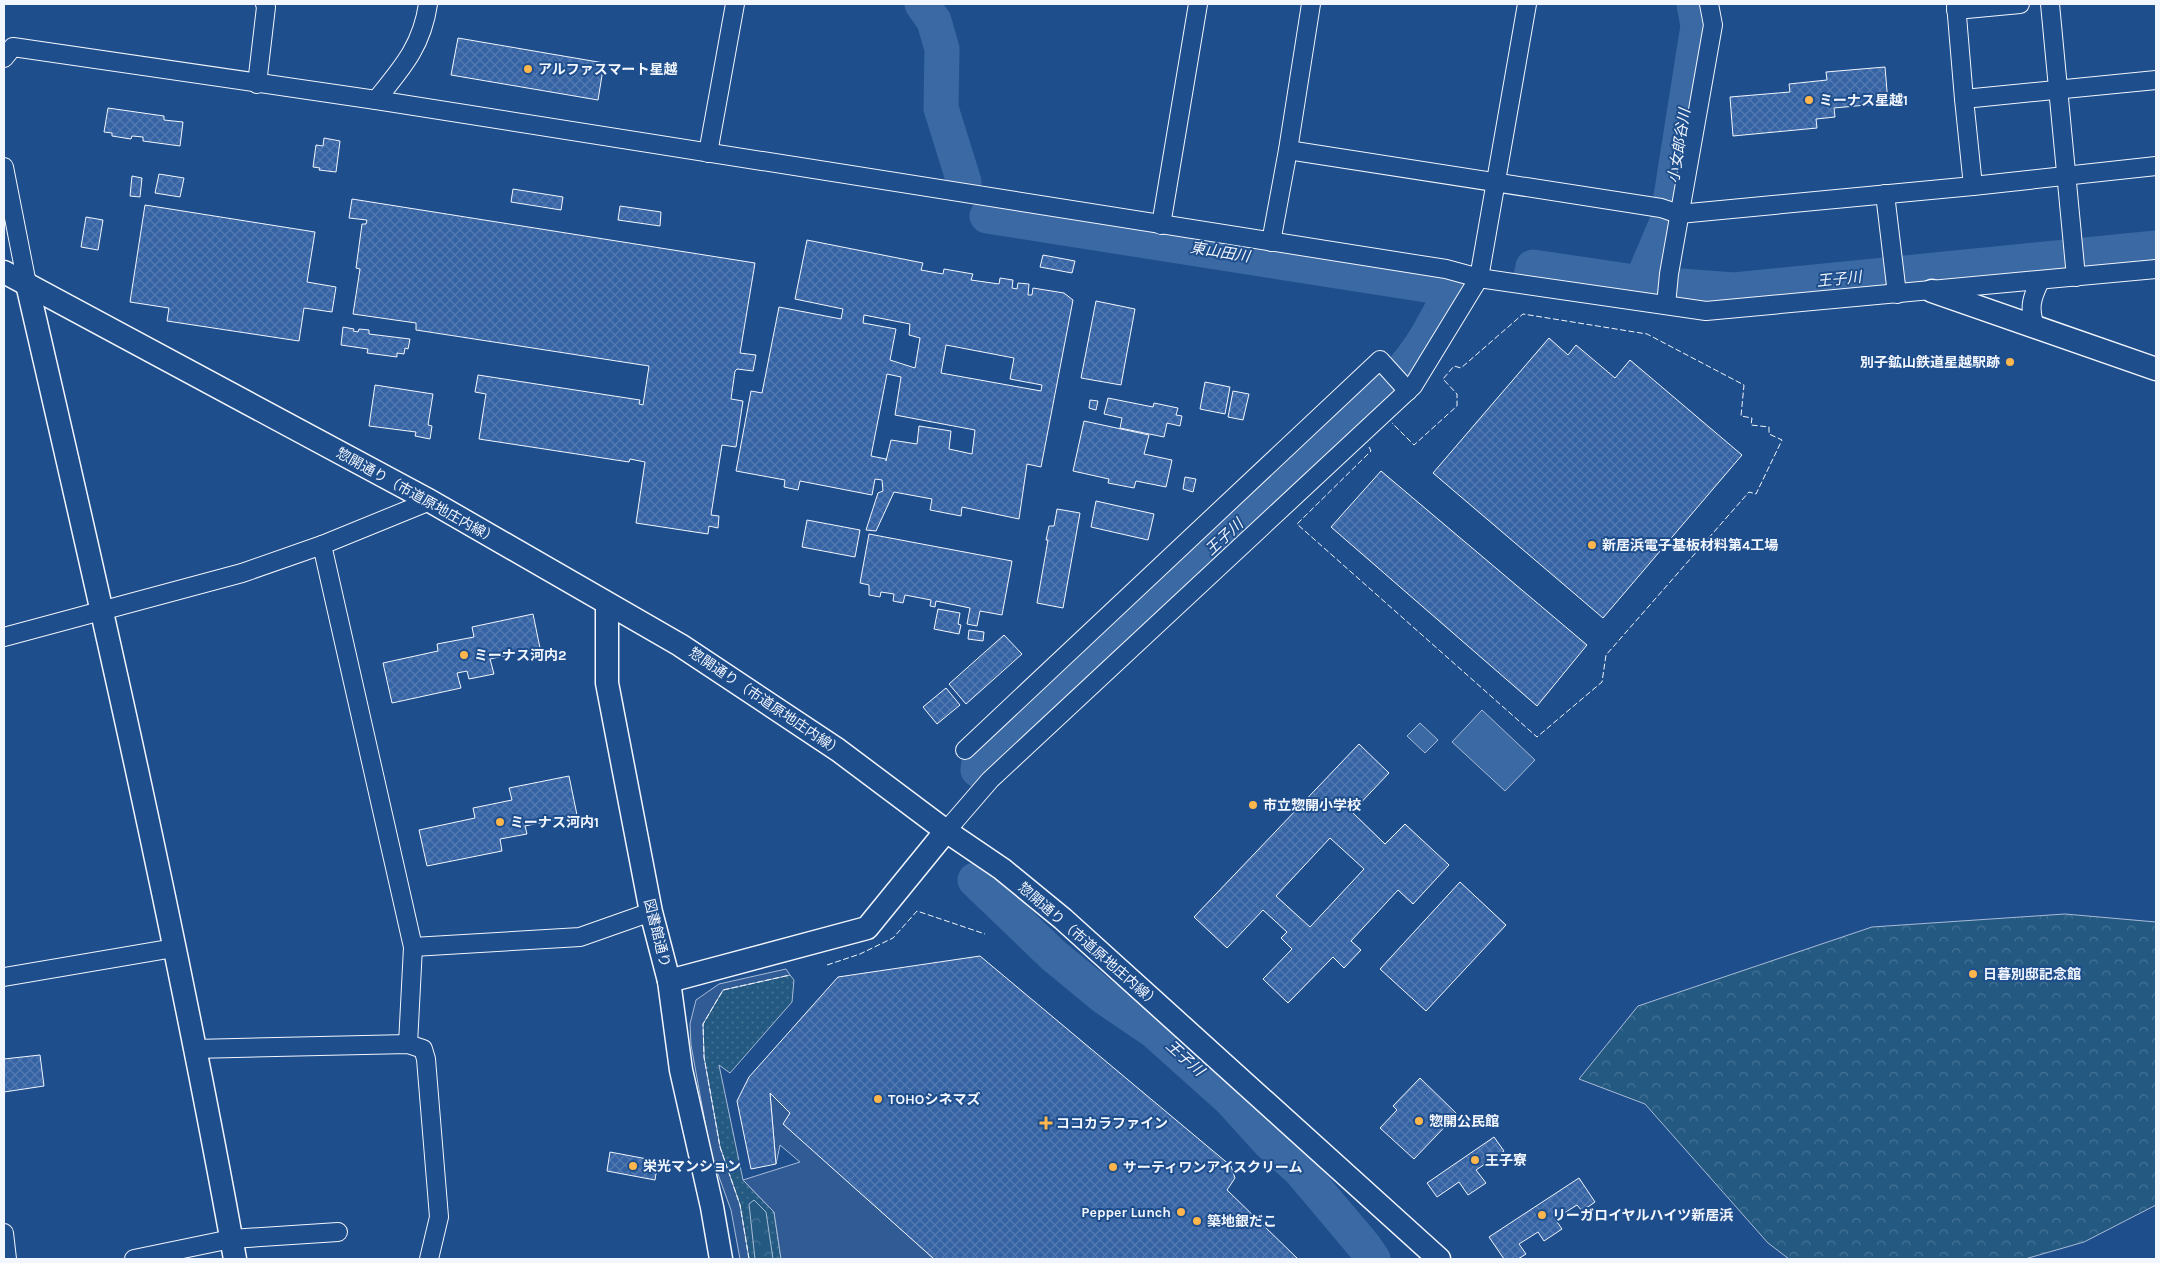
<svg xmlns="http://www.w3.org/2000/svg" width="2160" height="1263" font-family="Karla,'Noto Sans JP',sans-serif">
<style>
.grass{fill:url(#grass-dots);stroke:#a8bbd7}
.forest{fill:url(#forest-crowns);stroke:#a8bbd7}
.parking{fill:#305b95;stroke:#a8bbd7}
.water{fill:#3b69a3;stroke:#a8bbd7}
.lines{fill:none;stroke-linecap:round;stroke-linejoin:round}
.river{stroke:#3b69a3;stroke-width:35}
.building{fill:url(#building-cross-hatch);stroke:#f2f6ff;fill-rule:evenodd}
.minor-casing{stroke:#f2f6ff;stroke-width:20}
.tertiary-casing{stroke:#f2f6ff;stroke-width:25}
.minor{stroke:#1f4e8c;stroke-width:18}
.tertiary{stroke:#1f4e8c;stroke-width:22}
.fence{stroke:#f2f6ff;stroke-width:1;stroke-dasharray:6 2.5;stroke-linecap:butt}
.poi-dot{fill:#ffb74d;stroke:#1f4e8c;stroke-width:2}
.labels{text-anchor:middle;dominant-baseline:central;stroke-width:4;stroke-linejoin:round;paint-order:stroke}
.poi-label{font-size:14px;font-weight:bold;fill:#f2f6ff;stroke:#1f4e8c;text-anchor:start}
.street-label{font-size:14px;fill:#f2f6ff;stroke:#1f4e8c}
.water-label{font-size:15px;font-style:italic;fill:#f2f6ff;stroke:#1f4e8c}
</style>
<defs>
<pattern id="grass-dots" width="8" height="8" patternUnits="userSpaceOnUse" patternTransform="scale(1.25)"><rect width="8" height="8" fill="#245a82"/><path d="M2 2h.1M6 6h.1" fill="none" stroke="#447295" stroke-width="1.8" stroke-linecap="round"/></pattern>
<pattern id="forest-crowns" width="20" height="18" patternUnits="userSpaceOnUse" patternTransform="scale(1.25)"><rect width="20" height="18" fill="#245a82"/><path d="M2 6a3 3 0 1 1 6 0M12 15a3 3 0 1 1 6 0" fill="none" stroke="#447295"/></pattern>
<pattern id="building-cross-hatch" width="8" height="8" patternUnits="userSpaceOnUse" patternTransform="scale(1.25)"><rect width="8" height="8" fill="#3563a3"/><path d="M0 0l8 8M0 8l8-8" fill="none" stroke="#537ab1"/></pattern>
</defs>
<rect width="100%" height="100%" fill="#1f4e8c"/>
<path class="grass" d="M790 975 794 980 792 1002 730 1073 719 1065 743 1180 774 1212 781 1259H749L740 1205 720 1147 704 1057 703 1024 723 990Z"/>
<g class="forest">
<path d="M2065 914 2156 922V1205L2084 1242 2025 1259H1789L1768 1243 1645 1104 1579 1079 1638 1006 1872 927Z"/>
<path d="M754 1200 766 1212 773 1259H755L749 1204Z"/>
</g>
<g class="parking">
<path d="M786 969 790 975 723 990 703 1024 704 1057 720 1147 740 1205 749 1259H740L731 1210 711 1155 691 1045 690 1024 696 1000 719 984Z"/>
<path d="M770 1093 790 1113 784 1124 934 1259H781L774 1212 743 1180 800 1162 780 1145 776 1164Z"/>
</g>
<g class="water">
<path d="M1482 710 1535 760 1505 791 1452 742Z"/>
<path d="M1420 723 1438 740 1425 753 1407 736Z"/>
</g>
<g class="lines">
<g class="river">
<path d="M922 4 934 21 942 49 941 108 964 182"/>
<path d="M1531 277 1533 267 1641 283 1734 290 2156 248"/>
<path d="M1641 283 1667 222 1698 26 1694 4"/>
<path d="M978 770 979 762 1380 391C1415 364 1433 327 1452 289L987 216"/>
<path d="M975 880 1053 955 1104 997 1154 1031 1231 1100 1269 1142 1300 1170 1364 1246 1373 1259"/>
</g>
</g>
<g class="building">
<path d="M458 38 604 63 598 100 451 75Z"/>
<path d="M1885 67 1888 103 1834 108 1835 117 1816 119 1817 128 1733 136 1730 97 1790 92 1789 84 1827 80 1826 72Z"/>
<path d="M108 108 164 116V120L183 122 180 146 143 141V137L132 136 131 139 112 136V133L104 132Z"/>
<path d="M324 138 340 141 336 172 319 170 320 168 313 167 316 145 323 146Z"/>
<path d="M159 174 184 178 180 197 155 193Z"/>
<path d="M132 176 142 178 140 197 130 196Z"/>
<path d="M513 189 563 197 561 210 511 202Z"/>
<path d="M352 199 755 263 740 353 756 355 753 371 737 369 735 371 731 399 743 401 736 447 722 445 711 515 719 516 718 528 709 526 708 534 636 523 645 462 630 459 629 462 479 439 486 394 475 392 478 375 640 400 639 404 643 405 649 366 416 330V323L353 314 360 269 356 268 362 224H366L367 220 349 218Z"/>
<path d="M145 205 315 232 307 282 336 287 332 312 304 308 299 341 167 321 169 308 130 302Z"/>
<path d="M620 206 661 212 660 226 618 220Z"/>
<path d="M86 217 103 220 98 250 81 247Z"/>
<path d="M807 240 923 263 921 270 943 274 944 269 973 274 971 280 999 284 1000 278 1013 280 1012 288 1017 289 1018 283 1029 284 1028 295H1032L1033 288 1064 293 1073 300 1041 467 1027 464 1019 519 962 507 961 516 930 510 932 499 894 492 876 531 866 530 878 493 883 491 882 480 875 479 872 495 800 481 798 490 784 487 785 480 736 471 751 391 762 393 779 307 841 319 843 309 795 299ZM864 315 910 324 909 335 920 338 915 368 890 360 896 329 863 323ZM946 345 1014 358 1010 379 1042 385 1041 391 941 373ZM887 374 901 377 895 415 975 430 972 454 949 449 951 431 919 426 917 444 891 440 886 461V459L871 456Z"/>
<path d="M1043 255 1075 261 1072 273 1040 267Z"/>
<path d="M1096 301 1135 309 1121 385 1081 378Z"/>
<path d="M343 327 354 329 353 331 358 332 359 329 369 330V334L410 339 408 349 405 348 404 354 397 353V357L367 353 368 349 341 345Z"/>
<path d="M1549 338 1568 355 1576 345 1615 378 1630 360 1742 455 1603 618 1433 473Z"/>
<path d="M1205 382 1230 387 1225 414 1200 409Z"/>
<path d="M375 385 433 394 428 425 432 426 430 439 415 436 416 432 369 426Z"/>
<path d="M1233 391 1249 394 1243 420 1228 417Z"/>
<path d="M1108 398 1153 407 1154 403 1178 408 1176 415 1182 416 1180 426 1167 423 1164 437 1120 428 1122 418 1104 414Z"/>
<path d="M1090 400 1098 401 1096 410 1089 408Z"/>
<path d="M1084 421 1149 435 1144 454 1172 460 1166 487 1136 481 1134 488 1108 483 1109 479 1073 471Z"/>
<path d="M1381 471 1587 645 1537 706 1331 527Z"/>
<path d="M1185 477 1196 479 1193 492 1183 489Z"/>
<path d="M1096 501 1154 514 1148 540 1091 527Z"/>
<path d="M1057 509 1080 513 1063 608 1037 603 1048 540H1046L1049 526H1054Z"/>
<path d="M807 520 860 530 855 557 802 547Z"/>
<path d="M869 534 1012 561 1002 615 980 611 977 626 967 624 970 608 936 601 935 607 930 606 931 600 905 595 903 603 893 601 894 594 881 592 880 597 869 595V585L860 583Z"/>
<path d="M938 609 960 613 958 624 961 625 959 634 934 629Z"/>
<path d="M533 614 540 648 490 659 494 674 469 679 467 671 457 673 461 688 392 703 383 663 438 651 437 644 474 637 472 627Z"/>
<path d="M969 630 984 632 983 641 968 639Z"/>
<path d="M1004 635 1022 654 966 704 949 684Z"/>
<path d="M946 688 960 705 937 724 923 707Z"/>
<path d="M1359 744 1389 773 1352 812 1385 844 1405 824 1449 865 1413 904 1398 890 1351 941 1361 950 1344 968 1333 957 1288 1003 1263 979 1292 949 1281 938 1287 932 1263 910 1227 948 1194 917ZM1330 838 1364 869 1310 927 1276 896Z"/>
<path d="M569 776 577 815 525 826 527 834 500 839 502 851 427 866 419 830 475 818 473 808 512 800 509 788Z"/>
<path d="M1460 882 1506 925 1426 1011 1380 969Z"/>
<path d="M980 956 1231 1166 1235 1178 1227 1190 1298 1259H934L783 1124 790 1113 770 1093 776 1164 751 1169 737 1101 749 1077 838 977Z"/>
<path d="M40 1055 44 1086 4 1092V1059Z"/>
<path d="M1420 1078 1457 1114 1414 1159 1380 1128 1397 1110 1393 1106Z"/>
<path d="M1494 1137 1504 1151 1476 1170 1486 1183 1468 1195 1459 1182 1437 1197 1427 1183Z"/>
<path d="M610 1152 658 1161 655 1180 607 1171Z"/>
<path d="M1579 1178 1595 1202 1582 1211 1577 1205 1555 1219 1562 1229 1544 1241 1538 1232 1519 1244 1526 1254 1518 1259H1504L1489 1237Z"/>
</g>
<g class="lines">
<defs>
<g id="minor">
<path d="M1956 4 1964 99"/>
<path d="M2050 4 2076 277"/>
<path d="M1956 10 2020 4"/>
<path d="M4 58 13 47 376 100 1446 269 1479 278 1706 311 2156 269"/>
<path d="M2156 80 1964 99 1973 186 2156 166"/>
<path d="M257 84 266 7 265 4"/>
<path d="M376 100C402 68 422 46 428 4"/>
<path d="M1288 150 1661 208 1679 214 1973 186"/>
<path d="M708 153 735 4"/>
<path d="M4 167 27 284"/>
<path d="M1885 194 1897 294"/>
<path d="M1161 225 1198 4"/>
<path d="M1271 242 1288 150 1311 4"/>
<path d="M1666 305 1669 274 1713 25 1709 4"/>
<path d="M2035 327C2029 308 2031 299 2040 281"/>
<path d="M322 545 430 501"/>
<path d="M4 637 242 573 322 545 413 947 408 1044"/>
<path d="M965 750 1380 360 1408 391"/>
<path d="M946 831 990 780 1413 386 1479 278 1527 4"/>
<path d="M413 947 580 937 651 912"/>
<path d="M4 977 174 948"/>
<path d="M194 1049 408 1044 423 1049 426 1059 439 1217 429 1259"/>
<path d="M4 1233 7 1259"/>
<path d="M134 1259 231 1239 338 1232"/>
</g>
<g id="tertiary">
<path d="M4 272 430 501 680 645 838 750 946 831 1002 869 1063 919 1439 1259"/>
<path d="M27 284C102 608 176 932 235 1259"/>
<path d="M1932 291 2156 369"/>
<path d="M607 605V683L651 912 669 981 681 1070 712 1207 721 1259"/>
<path d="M669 981 867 928 946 831"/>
</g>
</defs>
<use href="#minor" class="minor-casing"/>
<use href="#tertiary" class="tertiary-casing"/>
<use href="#minor" class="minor"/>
<use href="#tertiary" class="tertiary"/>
<g class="fence">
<path d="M1369 447 1371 451 1297 524 1537 737 1602 682 1606 655 1749 492 1756 494 1782 440 1769 434V427L1751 425 1752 418 1741 416 1744 385 1647 334 1523 314 1461 368 1454 366 1443 379 1457 394V406L1414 445 1392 423"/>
<path d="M827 965 860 954 893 938 917 911 985 934"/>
<path d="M749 1259 740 1205 720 1147 704 1057 703 1024 723 990 790 975"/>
</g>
</g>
<g class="poi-dot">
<circle cx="528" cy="69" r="5"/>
<circle cx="1809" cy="100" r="5"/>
<circle cx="2010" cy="362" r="5"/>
<circle cx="1592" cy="545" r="5"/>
<circle cx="464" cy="655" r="5"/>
<circle cx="1253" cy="805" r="5"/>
<circle cx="500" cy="822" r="5"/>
<circle cx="1973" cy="974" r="5"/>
<circle cx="878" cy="1099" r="5"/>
<circle cx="1419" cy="1121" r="5"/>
<path d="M1043.5 1115.5h5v5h5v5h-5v5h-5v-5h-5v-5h5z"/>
<circle cx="1475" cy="1160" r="5"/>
<circle cx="633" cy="1166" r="5"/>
<circle cx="1113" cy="1167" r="5"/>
<circle cx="1181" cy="1212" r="5"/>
<circle cx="1542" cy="1215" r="5"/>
<circle cx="1197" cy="1221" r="5"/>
</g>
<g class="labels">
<g class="poi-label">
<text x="538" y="69">アルファスマート星越</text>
<text x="1819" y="100">ミーナス星越1</text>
<text x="2000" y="362" text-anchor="end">別子鉱山鉄道星越駅跡</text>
<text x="1602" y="545">新居浜電子基板材料第4工場</text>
<text x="474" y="655">ミーナス河内2</text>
<text x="1263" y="805">市立惣開小学校</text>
<text x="510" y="822">ミーナス河内1</text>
<text x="1983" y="974">日暮別邸記念館</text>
<text x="888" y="1099">TOHOシネマズ</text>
<text x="1429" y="1121">惣開公民館</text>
<text x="1056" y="1123">ココカラファイン</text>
<text x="1485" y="1160">王子寮</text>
<text x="643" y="1166">栄光マンション</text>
<text x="1123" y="1167">サーティワンアイスクリーム</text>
<text x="1171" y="1212" text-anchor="end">Pepper Lunch</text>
<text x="1552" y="1215">リーガロイヤルハイツ新居浜</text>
<text x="1207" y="1221">築地銀だこ</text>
</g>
<g class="street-label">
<text transform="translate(417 496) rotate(29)">惣開通り（市道原地庄内線）</text>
<text transform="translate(766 702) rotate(34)">惣開通り（市道原地庄内線）</text>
<text transform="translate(657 933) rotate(76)">図書館通り</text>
<text transform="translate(1089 945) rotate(41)">惣開通り（市道原地庄内線）</text>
</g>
<g class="water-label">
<text transform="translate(1679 146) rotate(-81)">小女郎谷川</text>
<text transform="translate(1220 252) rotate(9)">東山田川</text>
<text transform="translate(1839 279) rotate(-6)">王子川</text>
<text transform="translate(1224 537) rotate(-43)">王子川</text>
<text transform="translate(1185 1058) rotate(42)">王子川</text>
</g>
</g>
<rect width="2160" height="1263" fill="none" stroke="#f2f6ff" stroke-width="10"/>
</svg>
